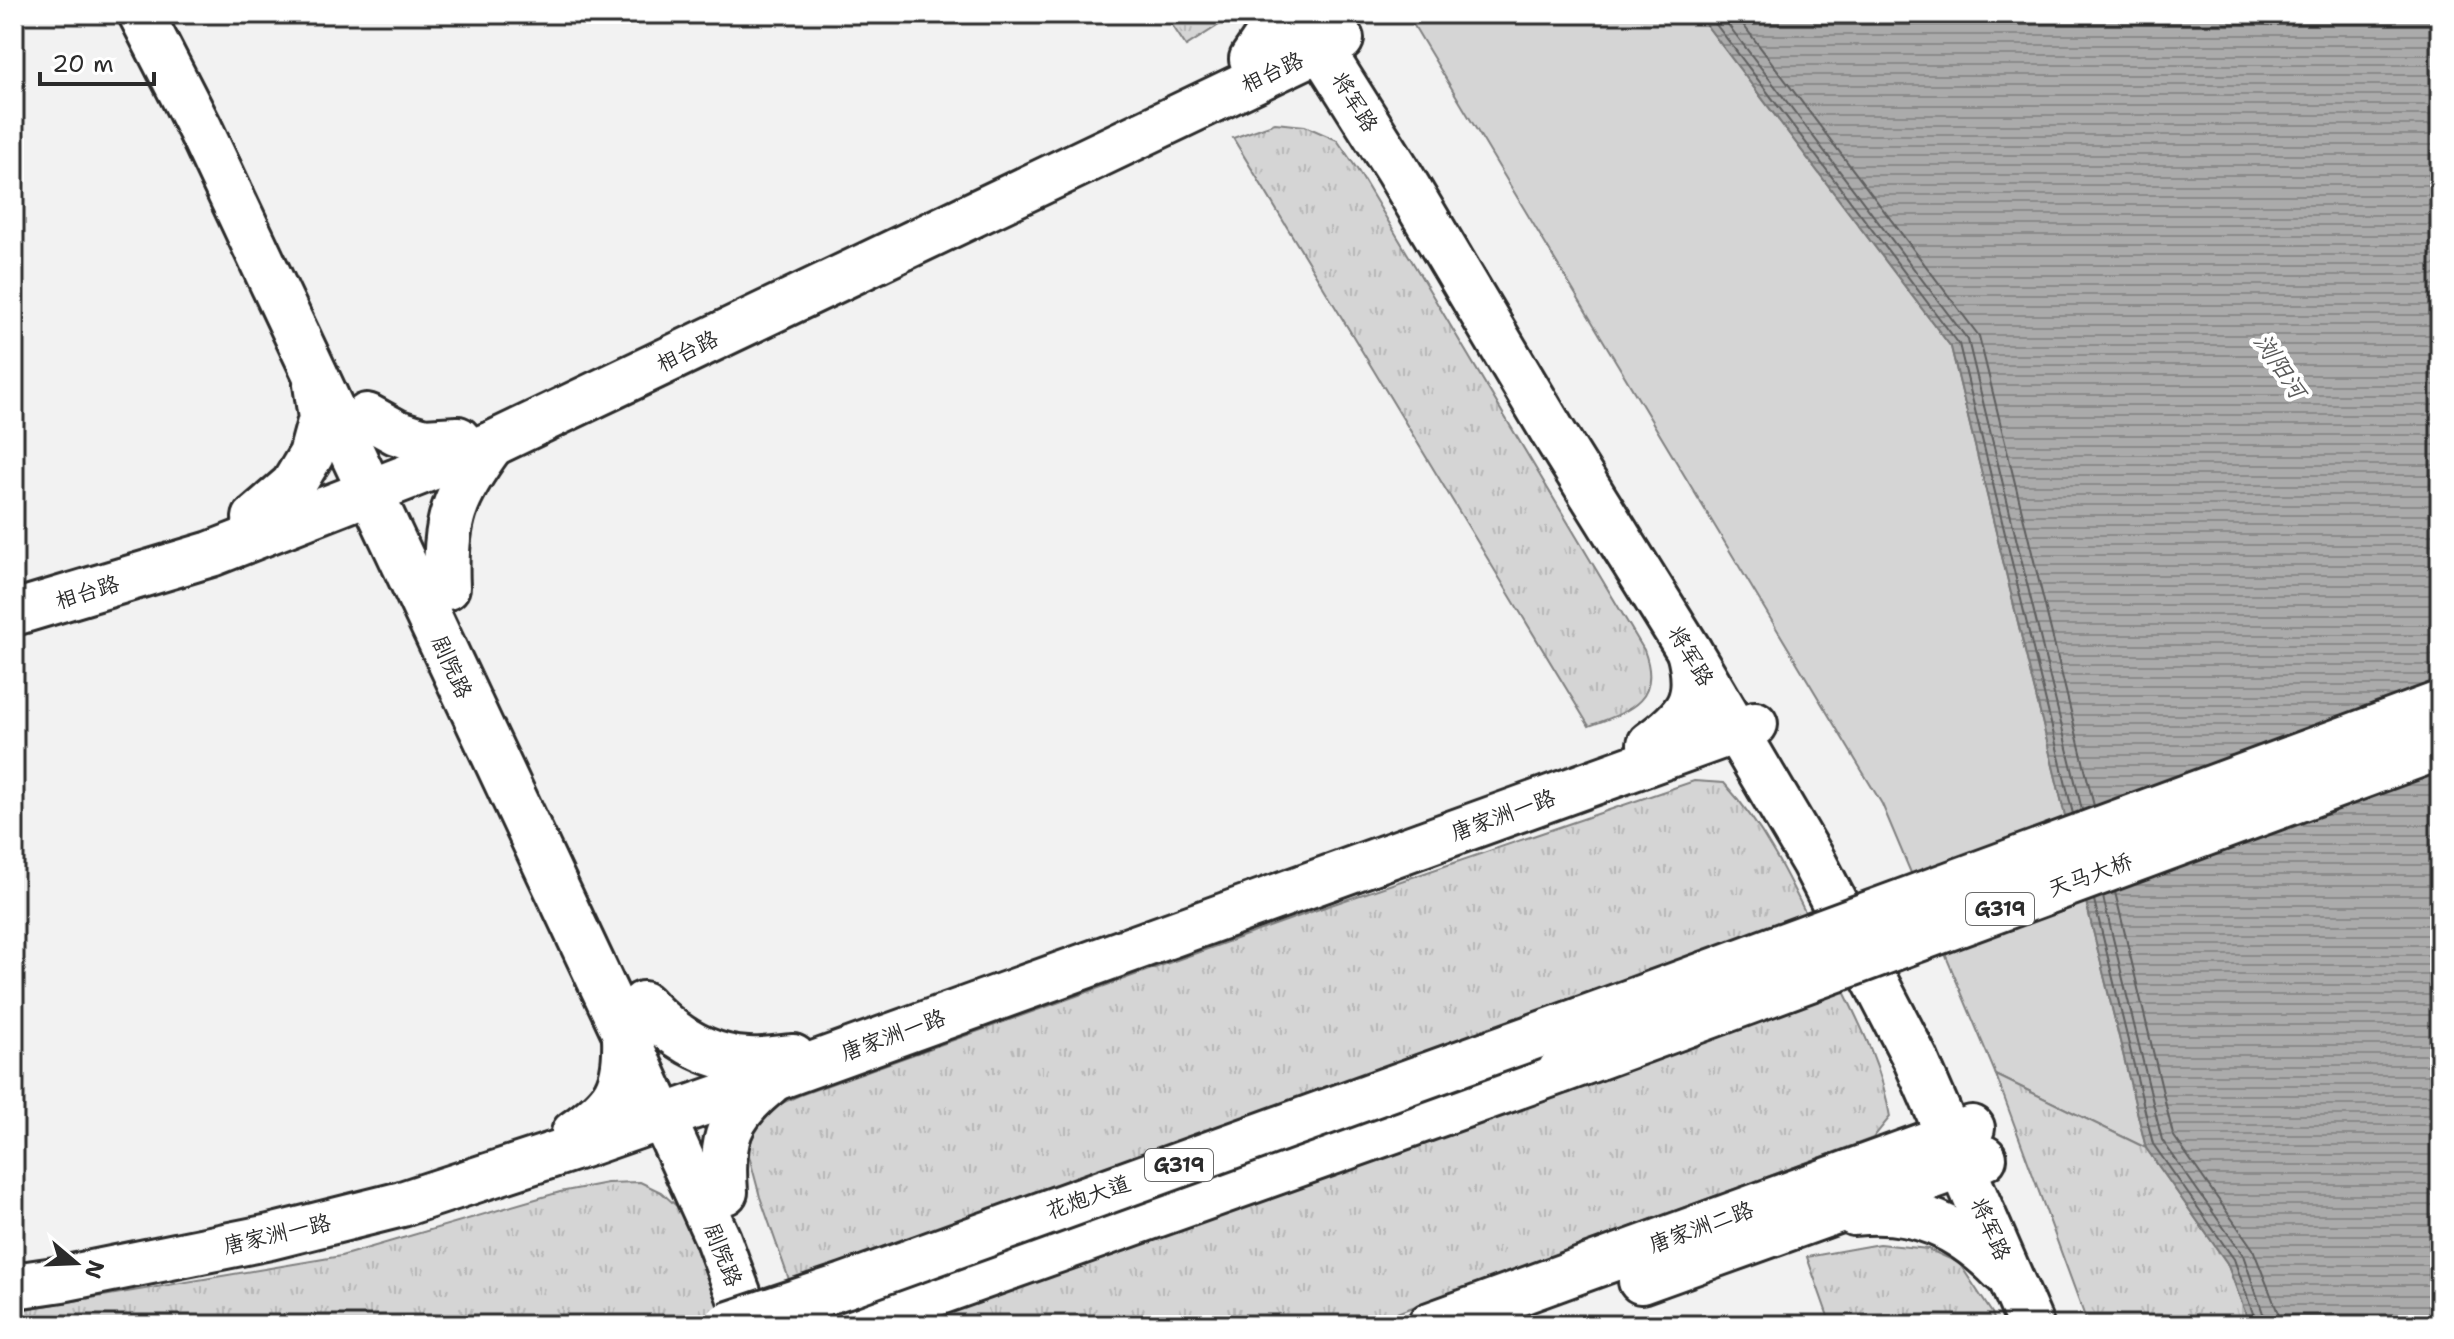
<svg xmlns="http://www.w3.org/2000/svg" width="2454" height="1339" font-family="'Shantell Sans','LXGW WenKai TC',sans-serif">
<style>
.grass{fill:#d5d5d5;stroke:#808080;stroke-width:2}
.park{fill:url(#park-tufts);stroke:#808080;stroke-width:2}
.water{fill:url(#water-rules);stroke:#787878;stroke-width:2}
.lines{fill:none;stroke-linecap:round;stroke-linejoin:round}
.shore{stroke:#5e5e5e;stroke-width:2}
.secondary-casing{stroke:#2b2b2b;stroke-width:50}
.highway-casing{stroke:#2b2b2b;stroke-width:50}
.secondary{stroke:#fff;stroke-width:44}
.highway{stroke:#fff;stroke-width:44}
.highway-bridge-casing{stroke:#2b2b2b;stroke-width:50;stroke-linecap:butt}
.highway-bridge{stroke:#fff;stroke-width:44}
.labels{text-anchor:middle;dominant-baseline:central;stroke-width:8;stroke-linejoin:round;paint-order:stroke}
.shield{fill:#fff;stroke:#6b6b6b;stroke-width:2}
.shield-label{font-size:20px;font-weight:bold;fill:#2b2b2b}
.street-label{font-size:22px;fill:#2b2b2b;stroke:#fff}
.water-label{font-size:24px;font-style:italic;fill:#585858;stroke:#fff}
</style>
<defs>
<pattern id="park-tufts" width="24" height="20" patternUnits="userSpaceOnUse" patternTransform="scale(2)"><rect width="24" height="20" fill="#d5d5d5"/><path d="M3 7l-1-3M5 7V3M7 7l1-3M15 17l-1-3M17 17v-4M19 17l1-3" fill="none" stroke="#b7b7b7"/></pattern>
<pattern id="water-rules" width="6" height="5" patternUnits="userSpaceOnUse" patternTransform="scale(2)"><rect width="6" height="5" fill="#ababab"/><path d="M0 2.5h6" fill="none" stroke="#8b8b8b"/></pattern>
</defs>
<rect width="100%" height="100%" fill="#f2f2f2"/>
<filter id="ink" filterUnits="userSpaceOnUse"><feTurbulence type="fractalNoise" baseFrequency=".0125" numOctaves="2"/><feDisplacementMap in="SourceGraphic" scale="16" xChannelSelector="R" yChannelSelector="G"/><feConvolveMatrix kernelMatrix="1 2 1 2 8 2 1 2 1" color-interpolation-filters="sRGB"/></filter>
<g filter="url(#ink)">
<path class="grass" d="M1407 14H1698L1951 347 2146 1148 1996 1075 1882 804Z"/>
<g class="park">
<path d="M1165 14H1236L1186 46Z"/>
<path d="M1275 123 1305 126 1337 140 1357 169 1644 650C1663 701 1630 711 1589 726L1233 138Z"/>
<path d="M1694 781 1724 783C1770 833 1797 896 1827 957 1852 1009 1881 1059 1890 1117L1873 1138 1364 1325H805L760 1197 748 1152 756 1128 771 1108 800 1095 1325 907Z"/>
<path d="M1996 1075 2146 1148 2227 1263 2250 1325H2088Z"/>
<path d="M640 1182 661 1192 681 1210 725 1325H14V1311L341 1256 560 1192 607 1183Z"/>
<path d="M1879 1244 1928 1249 1959 1263 1992 1313 1996 1325H1831L1807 1257Z"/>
</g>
<path class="water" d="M1698 14H2440V1325H2250L2227 1263 2146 1148 1951 347Z"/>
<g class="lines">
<g class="shore">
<path d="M1708 14 1959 344 2073 814"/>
<path d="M1720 14 1968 340 2082 810"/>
<path d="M1735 14 1979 336 2094 806"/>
<path d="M2115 892 2173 1135 2253 1249 2278 1313 2279 1325"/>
<path d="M2103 897 2162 1140 2243 1255 2267 1325"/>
<path d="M2094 900 2153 1144 2234 1259 2257 1325"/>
</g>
<defs>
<g id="secondary">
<path d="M141 14 200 129 625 1034 718 1239 750 1325"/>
<path d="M1299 14 1398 171 1553 432 1688 649 1813 861 1915 1058 2031 1325"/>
<path d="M1252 59 1277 22 1278 14"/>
<path d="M367 416 396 432 424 441 458 439"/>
<path d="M255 518 293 485 311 455 321 418 316 384"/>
<path d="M447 587C444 521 453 497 492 444"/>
<path d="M14 613 211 554 492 444 1341 39"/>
<path d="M1650 744C1688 716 1702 700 1689 651"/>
<path d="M643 1004C670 1034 706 1058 748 1060 763 1061 779 1058 793 1057"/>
<path d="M574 1133C615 1104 627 1088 625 1036"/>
<path d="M725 1192C721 1139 727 1117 769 1083"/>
<path d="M1854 1213C1916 1206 1960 1227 2003 1271"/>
<path d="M1641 1281 1984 1158"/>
<path d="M14 1286 62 1279 270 1237 402 1204 592 1142 775 1078 1755 724"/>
<path d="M1430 1325 1972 1128"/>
</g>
<path id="highway" d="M847 1325 1560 1071"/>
</defs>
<use href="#secondary" class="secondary-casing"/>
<use href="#highway" class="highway-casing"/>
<use href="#secondary" class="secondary"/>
<use href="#highway" class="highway"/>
<defs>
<g id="highway-bridge">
<path d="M1560 1071 2440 747"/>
<path d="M727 1325 844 1286 1630 1002 2440 704"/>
</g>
</defs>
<use href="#highway-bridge" class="highway-bridge-casing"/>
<use href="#highway-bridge" class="highway-bridge"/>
</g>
</g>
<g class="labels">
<g class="shield">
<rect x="1966" y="893" width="68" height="32" rx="6"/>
<rect x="1145" y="1149" width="68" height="32" rx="6"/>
</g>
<g class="shield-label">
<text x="2000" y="909">G319</text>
<text x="1179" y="1165">G319</text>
</g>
<g class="street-label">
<text transform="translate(1272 72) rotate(-25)">相台路</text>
<text transform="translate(1355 102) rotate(58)">将军路</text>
<text transform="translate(687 351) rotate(-26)">相台路</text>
<text transform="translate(87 592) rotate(-17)">相台路</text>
<text transform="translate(1691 656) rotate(59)">将军路</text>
<text transform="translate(452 667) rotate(65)">剧院路</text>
<text transform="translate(1503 815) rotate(-20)">唐家洲一路</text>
<text transform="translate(2090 875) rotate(-20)">天马大桥</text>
<text transform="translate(893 1035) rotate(-20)">唐家洲一路</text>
<text transform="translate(1088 1197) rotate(-20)">花炮大道</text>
<text transform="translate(1701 1227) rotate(-20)">唐家洲二路</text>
<text transform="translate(1991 1229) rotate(66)">将军路</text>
<text transform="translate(277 1234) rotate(-13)">唐家洲一路</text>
<text transform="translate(723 1255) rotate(68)">剧院路</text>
</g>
<g class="water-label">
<text transform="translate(2280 366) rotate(56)">浏阳河</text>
</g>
</g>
<rect width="2454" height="1339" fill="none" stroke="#fff" stroke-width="48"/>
<rect x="24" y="24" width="2406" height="1291" fill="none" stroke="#2b2b2b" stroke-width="3" filter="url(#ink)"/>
<g transform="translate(76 1263) rotate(109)" stroke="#ffffff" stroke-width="6" paint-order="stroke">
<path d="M0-6L14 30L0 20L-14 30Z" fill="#2b2b2b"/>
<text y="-12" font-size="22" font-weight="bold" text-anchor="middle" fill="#2b2b2b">N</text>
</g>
<path d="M40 72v12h114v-12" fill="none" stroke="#2b2b2b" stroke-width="4"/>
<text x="52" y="72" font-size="24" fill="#2b2b2b" stroke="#ffffff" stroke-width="6" paint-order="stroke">20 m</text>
</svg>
